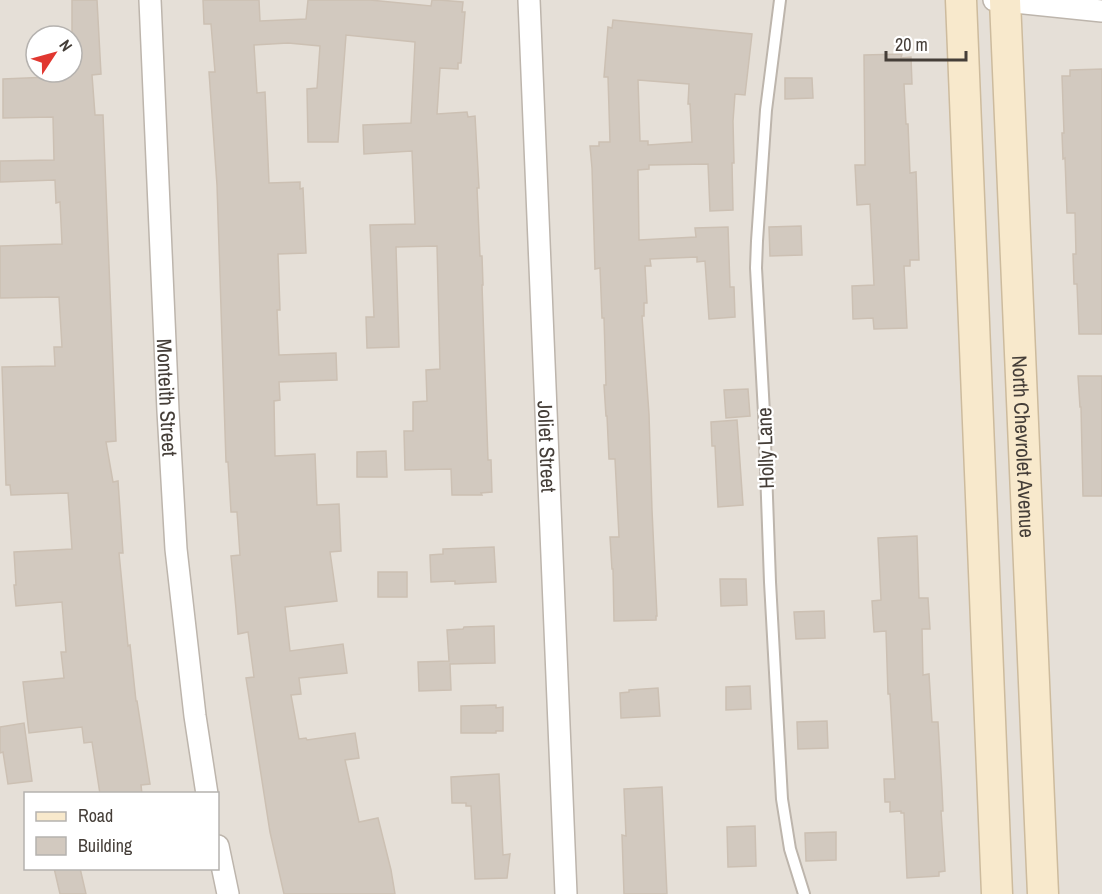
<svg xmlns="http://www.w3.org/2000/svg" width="1102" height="894" font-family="'Archivo Narrow',sans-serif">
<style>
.residential{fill:#e5dfd7;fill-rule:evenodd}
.building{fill:#d2c9bf;stroke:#ccc0b3;stroke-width:1.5;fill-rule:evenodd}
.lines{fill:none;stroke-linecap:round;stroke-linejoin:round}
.lane-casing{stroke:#bdb5ac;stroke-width:14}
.street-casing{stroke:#bdb5ac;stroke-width:24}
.secondary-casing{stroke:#cdbb9d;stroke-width:33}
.lane{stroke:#fff;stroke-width:10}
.street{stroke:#fff;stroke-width:21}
.secondary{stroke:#f8e9cc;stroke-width:30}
.labels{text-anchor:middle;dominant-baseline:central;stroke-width:4.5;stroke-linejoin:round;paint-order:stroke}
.street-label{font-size:21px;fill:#453e38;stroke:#fff}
</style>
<rect width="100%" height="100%" fill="#f2eee8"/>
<path class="residential" d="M0 0H1102V894H0ZM36 36H72V72H36ZM26 794H218V868H26Z"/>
<g class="building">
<path d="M72 0H97L101 74 92 75 95 115H103L116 441 106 442 113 482 118 481 123 553H119L128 646 130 645 136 701H137L150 784 141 785 142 794H100L92 742 84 743 82 727 29 733 23 682 64 678 61 652H66L62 602 16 606 14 585H16L14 552 72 549 68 493 11 495 10 485H6L2 367 55 366 54 347H62L59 297 0 298V246L62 244 60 202 56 203 55 180 0 182V161L54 160 53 117 3 118V79L50 77 49 72H72Z"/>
<path d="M203 0H259L260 21 306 19 308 0H370L431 6 432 0H439L463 2 462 12H465L461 63H458V69L440 68 437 114 467 112 468 117 475 116 479 188H477L480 256H482L483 285H482L488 460H491L492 492 481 493 482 495H452L451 469 405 470 404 431H413V402L427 401 426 370 440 369 437 246 396 247 399 347 367 348 366 317H374L370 225 415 224 412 151 364 154 363 125 411 123 415 42 346 35 338 142H308L307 89 317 88 320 46 288 43 254 45 257 93 265 92 269 183 300 182V189L303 188 306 253 278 254 280 310H277L279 355 336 353 337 380 279 382 280 400 274 401 275 456 315 454 317 505 339 504 341 551 330 552 337 601 285 607 290 651 343 644 347 673 299 678 301 694 291 695 299 739 306 738 307 740 355 733 359 758 345 760 359 822 378 818 391 870 395 894H284L270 832 246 678 254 677 248 632 238 634 236 609 231 556 240 555 237 512H231L228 462H226L217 185 209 72H215L211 24H204Z"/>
<path d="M613 20 752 34 745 95 735 94 733 121 734 163H732L733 210 710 211 708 164 649 165V169L638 170 639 240 696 237 695 228 728 227 730 287H734L735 317 709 319 705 261 697 262V257L650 259 651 266H645L647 303H644V316H642L649 414 652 510 657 616H656V620L614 621 613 569H612L610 537H619L615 459H609L607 416H606L604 385H606L604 318H602L600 268 595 269 592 168 590 146H599V142H610L608 77H604L608 27 612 28ZM638 80 689 84 688 104H690L692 142 648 145V141H640Z"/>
<path d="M902 54 901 58 911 57 912 84H904L906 124H908L910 173 916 172 919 260H910V266H904L907 328 874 329 873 318 853 319 852 286 874 285 870 204 857 205 855 165H865L864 55Z"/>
<path d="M1102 69V334H1079L1077 284H1074L1073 254H1076L1075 213H1067L1065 158 1063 159 1062 133H1064L1062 76H1070V70Z"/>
<path d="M785 78H812L813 98 785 99Z"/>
<path d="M801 226 802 255 770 256 769 227Z"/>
<path d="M1078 376H1102V496H1083L1081 407H1080Z"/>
<path d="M748 389 750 416 726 418 724 390Z"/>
<path d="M737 420 743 505 718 507 715 446H712L711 422Z"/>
<path d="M386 451 387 477H357V452Z"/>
<path d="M917 536 919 598H928L930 629H922L923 675 929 674 932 722H938L942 790 943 811H941L945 871 939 872V876L907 878 904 813H901V811L890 812V802H885L884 779H895L890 694H888L886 631 874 632 872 601 881 600 878 538Z"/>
<path d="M494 547 496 582 455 584V581L431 582 430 555 443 554V549Z"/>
<rect x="378" y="572" width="29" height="25"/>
<path d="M720 579H746L747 605 721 606Z"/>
<path d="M824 611 825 638 796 639 794 612Z"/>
<path d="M494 626 495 663 450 664 451 690 419 691 418 662 449 661 447 630 463 629 464 627Z"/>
<path d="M750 686 751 709 726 710V687Z"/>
<path d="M658 688 660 716 621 718 620 693 629 692V690Z"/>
<path d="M496 705V708L503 707V731H496V733H461V706Z"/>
<path d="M827 721 828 748 798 749 797 722Z"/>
<path d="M24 723 32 781 8 784 3 752 0 753V727Z"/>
<path d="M499 774 503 855 510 854 507 878 475 879 471 806H466V803H452L451 777Z"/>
<path d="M662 787 667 894H624L622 835 626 836 624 789Z"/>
<path d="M755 826 756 866 728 867 727 827Z"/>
<path d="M836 832V860L806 861 805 833Z"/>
<path d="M54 868H80L86 894H60Z"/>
</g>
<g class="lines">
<defs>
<path id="lane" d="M780 0 766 110 757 241 756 268 764 413 770 582 782 799 790 849 804 894"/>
<g id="street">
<path id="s1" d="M150 0 168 411 176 549 195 716 207 794"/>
<path id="s2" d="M529 0 566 894"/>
<path d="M994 0 1102 11"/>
<path d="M218 846 228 894"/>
</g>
<g id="secondary">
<path d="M961 0 997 894"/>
<path id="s3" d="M1005 0 1043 894"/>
</g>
</defs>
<use href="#lane" class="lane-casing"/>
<use href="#street" class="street-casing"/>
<use href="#secondary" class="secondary-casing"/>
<use href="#lane" class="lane"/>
<use href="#street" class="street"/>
<use href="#secondary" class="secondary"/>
</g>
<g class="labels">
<g class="street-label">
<text stroke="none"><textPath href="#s1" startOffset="398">Monteith Street</textPath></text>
<text stroke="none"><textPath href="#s2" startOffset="447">Joliet Street</textPath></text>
<text stroke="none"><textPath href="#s3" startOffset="447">North Chevrolet Avenue</textPath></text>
<text transform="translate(765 448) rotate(-92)">Holly Lane</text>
</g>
</g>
<rect x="24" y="792" width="195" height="78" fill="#ffffff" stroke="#b5b2af" stroke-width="1.5"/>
<rect x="36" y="812" width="30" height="9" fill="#f8e9cc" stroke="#b5b2af" stroke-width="1.5"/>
<text x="78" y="822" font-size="18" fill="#453e38">Road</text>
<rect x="36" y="837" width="30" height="18" fill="#d2c9bf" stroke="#b5b2af" stroke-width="1.5"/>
<text x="78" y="852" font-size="18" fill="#453e38">Building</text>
<g transform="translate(54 54) rotate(54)"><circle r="28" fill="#ffffff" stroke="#b5b2af" stroke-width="1.5"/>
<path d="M0-4.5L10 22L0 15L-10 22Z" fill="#e13730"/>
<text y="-9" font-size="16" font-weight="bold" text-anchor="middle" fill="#453e38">N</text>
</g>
<path d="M886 51v9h80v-9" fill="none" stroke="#453e38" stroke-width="3"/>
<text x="895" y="51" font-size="18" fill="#453e38" stroke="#ffffff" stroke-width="4.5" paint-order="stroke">20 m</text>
</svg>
